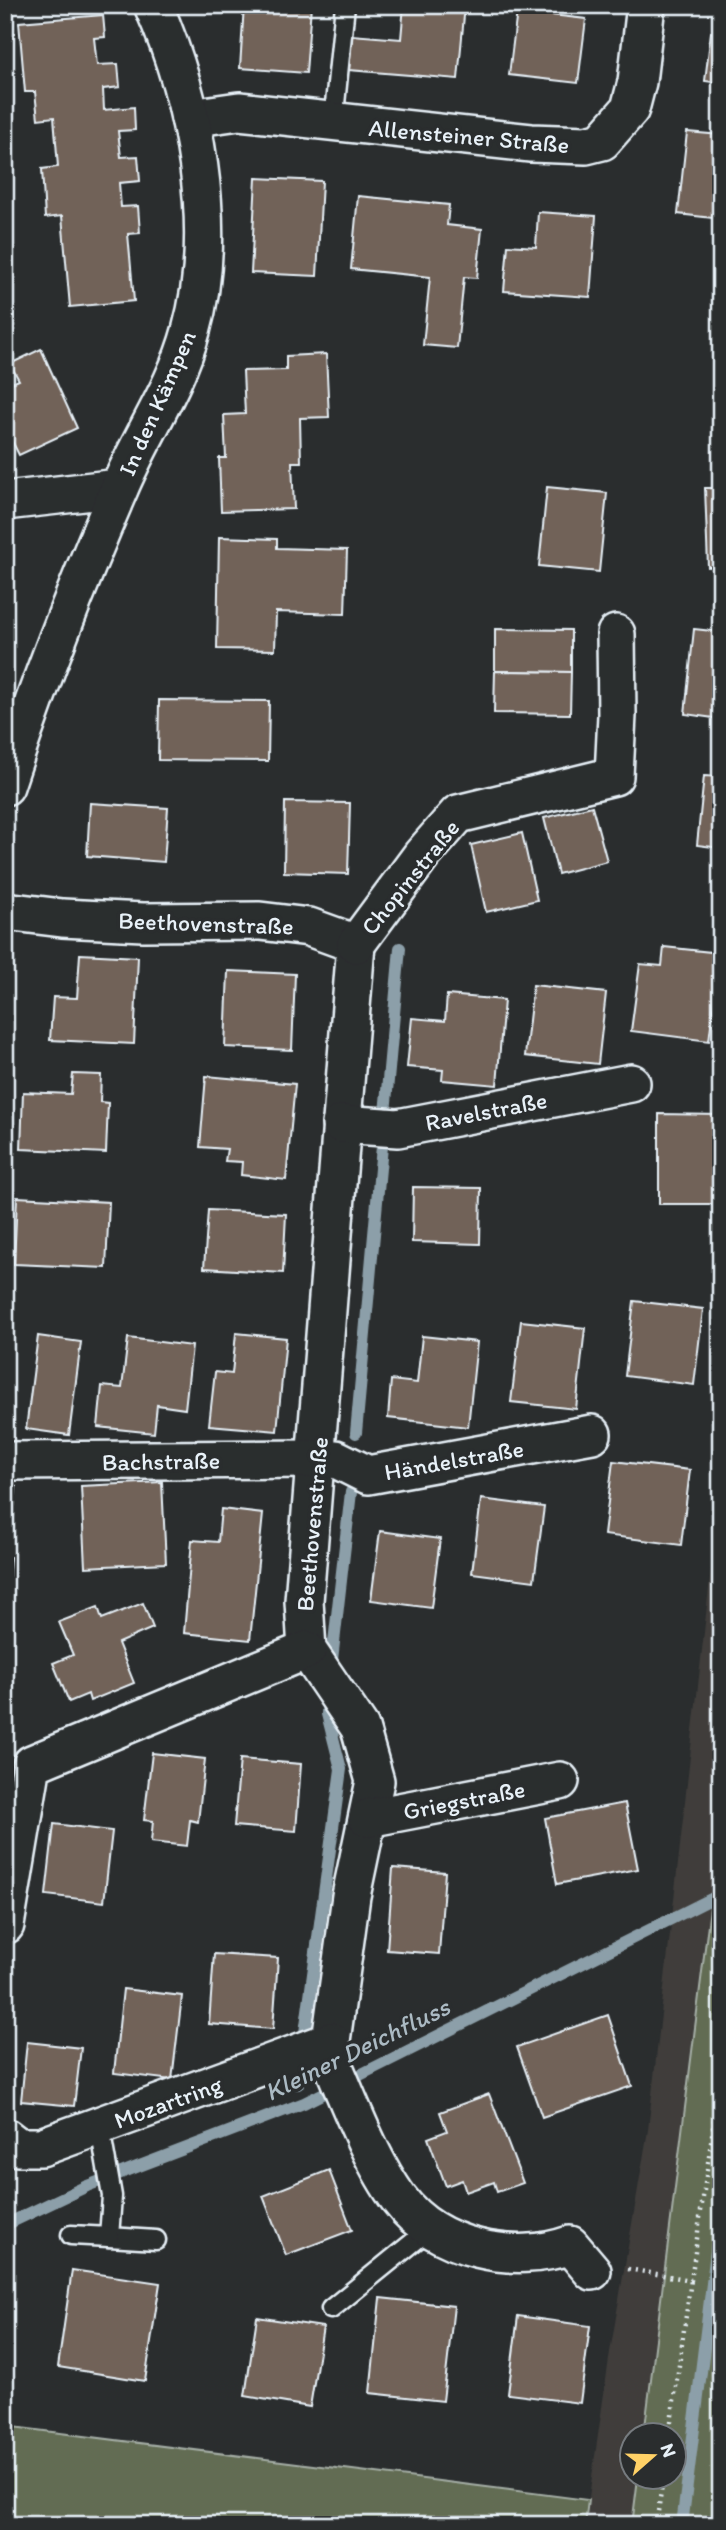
<svg xmlns="http://www.w3.org/2000/svg" width="726" height="2530" font-family="Itim,sans-serif">
<style>
.built{fill:#3f3d3b}
.green{fill:#626c53;stroke:#a5aea6;stroke-width:2}
.lines{fill:none;stroke-linecap:round;stroke-linejoin:round}
.stream{stroke:#8c9fa9;stroke-width:12}
.building{fill:#716258;stroke:#e8f1f8;stroke-width:2}
.service-casing{stroke:#e8f1f8;stroke-width:23}
.minor-casing{stroke:#e8f1f8;stroke-width:42}
.path{stroke:#e8f1f8;stroke-width:4.5;stroke-dasharray:2 5;stroke-linecap:butt}
.service{stroke:#2a2d2e;stroke-width:18}
.minor{stroke:#2a2d2e;stroke-width:37}
.labels{text-anchor:middle;dominant-baseline:central;stroke-width:7;stroke-linejoin:round;paint-order:stroke}
.street-label{font-size:24px;fill:#e8f1f8;stroke:#2a2d2e}
.water-label{font-size:26px;font-style:italic;fill:#abbac3;stroke:#2a2d2e}
</style>
<rect width="100%" height="100%" fill="#2a2d2e"/>
<filter id="ink" filterUnits="userSpaceOnUse"><feTurbulence type="fractalNoise" baseFrequency=".0143" numOctaves="2"/><feDisplacementMap in="SourceGraphic" scale="14" xChannelSelector="R" yChannelSelector="G"/><feConvolveMatrix kernelMatrix="1 2 1 2 8 2 1 2 1" color-interpolation-filters="sRGB"/></filter>
<g filter="url(#ink)">
<path class="built" d="M721 1481V1823L677 2189 644 2435 632 2436V2478H638L632 2525H585L610 2352 648 2130Z"/>
<g class="green">
<path d="M721 1881V2525H632L638 2478H674V2436L644 2435 713 1884Z"/>
<path d="M5 2426 588 2500 585 2525H5Z"/>
</g>
<g class="lines">
<g class="stream">
<path d="M356 1433 400 948"/>
<path d="M331 1669 351 1492"/>
<path d="M298 2084 341 1769 327 1714 328 1697"/>
<path d="M5 2225 87 2186 304 2103 721 1894"/>
<path d="M682 2525 721 2211"/>
</g>
</g>
<g class="building">
<path d="M244 5H311L306 73 240 68Z"/>
<path d="M404 5H465L458 79 349 70 352 35 401 39Z"/>
<path d="M517 11 586 19 578 83 509 75Z"/>
<path d="M103 15 105 37 94 38 97 65 118 64 120 87 103 89 104 110 134 107 135 130 118 131 121 157 138 156 140 181 119 183 121 207 138 206 140 233 128 234 134 301 70 307 62 216 45 218 42 169 58 167 54 117 38 119 35 92H25L19 22Z"/>
<path d="M711 32 721 33V83L705 81Z"/>
<path d="M687 132 721 135V219L678 214Z"/>
<path d="M256 178 322 181 317 276 251 273Z"/>
<path d="M358 196 449 205 447 225 482 229 477 278 464 277 457 348 423 345 430 277 351 269Z"/>
<path d="M538 212 596 216 590 297 504 291 508 245 536 247Z"/>
<path d="M41 349 77 428 19 455 5 427V386L19 380 10 364Z"/>
<path d="M326 354 329 417 300 418 301 462H292L294 509 221 511 219 458H226L224 415 245 414 243 371 286 370V356Z"/>
<path d="M547 487 607 493 599 572 539 566Z"/>
<path d="M705 488H721V566L708 567Z"/>
<path d="M219 537 277 539V548L347 550 345 614 276 612 275 650 217 649Z"/>
<path d="M495 629 571 630V672L495 671Z"/>
<path d="M694 629 721 632V719L685 714Z"/>
<path d="M495 671 571 672 570 714 494 713Z"/>
<path d="M159 700 269 701 268 761 158 760Z"/>
<path d="M704 776 721 777V848L697 845Z"/>
<path d="M285 802 350 803 348 874 284 872Z"/>
<path d="M90 803 168 808 164 862 87 856Z"/>
<path d="M592 806 607 861 558 874 544 818Z"/>
<path d="M522 833 537 900 486 912 471 845Z"/>
<path d="M664 947 720 953 709 1041 631 1031 640 964 662 966Z"/>
<path d="M80 954 138 957 134 1044 50 1040 53 997 77 998Z"/>
<path d="M228 971 295 974 292 1050 225 1047Z"/>
<path d="M533 985 606 993 598 1064 525 1056Z"/>
<path d="M447 995 504 1000 497 1085 442 1080 443 1070 407 1067 412 1018 445 1021Z"/>
<path d="M73 1074 101 1075 100 1102 108 1103 106 1153 21 1149 23 1092 71 1094Z"/>
<path d="M206 1076 295 1084 286 1180 241 1175 242 1162 225 1161 227 1149 200 1147Z"/>
<path d="M659 1114 721 1115V1204H659Z"/>
<path d="M413 1187 481 1188 480 1244 412 1242Z"/>
<path d="M17 1197 109 1202 106 1268 14 1264Z"/>
<path d="M208 1210 286 1214 283 1273 204 1268Z"/>
<path d="M634 1301 703 1309 694 1385 625 1376Z"/>
<path d="M521 1321 585 1328 576 1409 511 1402Z"/>
<path d="M236 1333 286 1338 277 1431 209 1425 215 1372 232 1374Z"/>
<path d="M38 1336 81 1342 69 1435 26 1429Z"/>
<path d="M422 1336 477 1342 468 1427 388 1418 391 1380 417 1383Z"/>
<path d="M128 1338 192 1346 185 1409 157 1405 154 1433 98 1427 102 1386 122 1388Z"/>
<path d="M613 1461 690 1470 681 1545 604 1535Z"/>
<path d="M162 1482 166 1563 85 1567 81 1486Z"/>
<path d="M5 1485 16 1486 12 1529H5Z"/>
<path d="M481 1499 544 1507 534 1581 472 1573Z"/>
<path d="M221 1509 263 1514 250 1640 184 1633 192 1540 218 1542Z"/>
<path d="M380 1531 440 1539 431 1608 371 1600Z"/>
<path d="M5 1556 10 1557 7 1596H5Z"/>
<path d="M143 1603 153 1628 118 1643 134 1683 90 1701 88 1694 69 1702 53 1663 73 1655 59 1622 98 1607 102 1619Z"/>
<path d="M152 1753 205 1759 198 1822 190 1820 187 1846 151 1842 153 1821 144 1820Z"/>
<path d="M240 1759 301 1764 296 1831 234 1826Z"/>
<path d="M625 1803 638 1869 557 1884 545 1818Z"/>
<path d="M54 1824 112 1831 104 1902 46 1895Z"/>
<path d="M393 1868 445 1872 439 1954 387 1950Z"/>
<path d="M214 1954 278 1958 273 2029 209 2024Z"/>
<path d="M123 1989 182 1996 172 2080 114 2073Z"/>
<path d="M608 2015 632 2086 542 2117 517 2047Z"/>
<path d="M27 2042 81 2048 74 2106 21 2101Z"/>
<path d="M489 2094 523 2183 497 2192 494 2182 466 2192 462 2180 446 2186 428 2138 447 2131 440 2112Z"/>
<path d="M329 2170 352 2230 286 2255 263 2196Z"/>
<path d="M72 2270 160 2283 145 2381 58 2367Z"/>
<path d="M380 2298 454 2306 443 2401 370 2393Z"/>
<path d="M518 2316 590 2326 580 2403 508 2394Z"/>
<path d="M257 2317 323 2327 310 2407 245 2396Z"/>
</g>
<g class="lines">
<defs>
<g id="service">
<path d="M333 124 345 5"/>
<path d="M100 2128 112 2196 109 2237 156 2240"/>
<path d="M71 2235 109 2237"/>
<path d="M331 2309 432 2227"/>
</g>
<g id="minor">
<path d="M190 118 239 111 531 143 586 145 602 141 630 109 637 82 646 5"/>
<path d="M5 501 119 488"/>
<path d="M5 786C38 686 77 586 119 489 141 436 176 387 191 331 220 229 195 100 153 5"/>
<path d="M5 911 62 918 143 922 260 921 309 927 356 944 304 1601 307 1650 360 1728 375 1781 351 1896 331 2041V2060C349 2102 372 2163 399 2199 436 2249 515 2265 570 2245L592 2271"/>
<path d="M356 944 422 855 458 814 614 776 617 715 616 634"/>
<path d="M341 1124 398 1128 631 1083"/>
<path d="M5 1461 318 1459H336L368 1475 592 1434"/>
<path d="M368 1818 560 1781"/>
<path d="M5 1925 32 1764 307 1650"/>
<path d="M5 2137 18 2147H41L331 2041"/>
</g>
</defs>
<use href="#service" class="service-casing"/>
<use href="#minor" class="minor-casing"/>
<g class="path">
<path d="M628 2269 691 2280 721 2073"/>
<path d="M669 2436 691 2280"/>
<path d="M656 2525 663 2478"/>
</g>
<use href="#service" class="service"/>
<use href="#minor" class="minor"/>
</g>
</g>
<g class="labels">
<g class="street-label">
<text transform="translate(469 136) rotate(5)">Allensteiner Straße</text>
<text transform="translate(157 403) rotate(-66)">In den Kämpen</text>
<text transform="translate(410 877) rotate(-51)">Chopinstraße</text>
<text transform="translate(206 923) rotate(2)">Beethovenstraße</text>
<text transform="translate(486 1111) rotate(-11)">Ravelstraße</text>
<text transform="translate(454 1460) rotate(-10)">Händelstraße</text>
<text transform="translate(161 1461) rotate(-1)">Bachstraße</text>
<text transform="translate(312 1524) rotate(-85)">Beethovenstraße</text>
<text transform="translate(464 1800) rotate(-11)">Griegstraße</text>
<text transform="translate(168 2102) rotate(-20)">Mozartring</text>
</g>
<g class="water-label">
<text transform="translate(357 2049) rotate(-26)">Kleiner Deichfluss</text>
</g>
</g>
<rect width="726" height="2530" fill="none" stroke="#2a2d2e" stroke-width="28"/>
<rect x="14" y="14" width="698" height="2502" fill="none" stroke="#e8f1f8" stroke-width="2.5" filter="url(#ink)"/>
<g transform="translate(653 2456) rotate(70)"><circle r="33" fill="#2a2d2e" stroke="#767b7f" stroke-width="2"/>
<path d="M0-5L12 26L0 18L-12 26Z" fill="#ffd166"/>
<text y="-10" font-size="19" font-weight="bold" text-anchor="middle" fill="#e8f1f8">N</text>
</g>
</svg>
